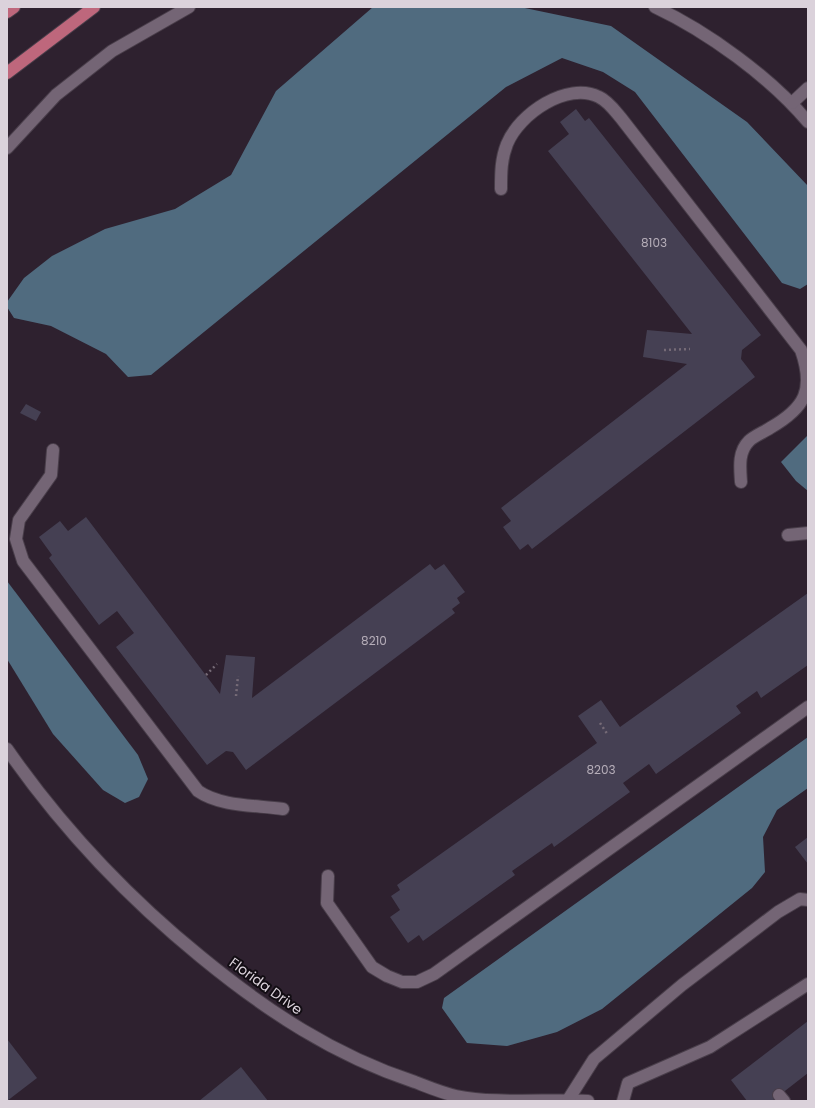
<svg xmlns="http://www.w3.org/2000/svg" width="815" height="1108" font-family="Poppins,sans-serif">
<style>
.water{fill:#506b7f}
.building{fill:#454053}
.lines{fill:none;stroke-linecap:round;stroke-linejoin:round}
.minor-casing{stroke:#493e4a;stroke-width:14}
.major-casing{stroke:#493e4a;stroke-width:14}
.path{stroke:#766b77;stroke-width:2.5;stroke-dasharray:2 3;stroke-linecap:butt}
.minor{stroke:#746575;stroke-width:12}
.major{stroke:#be677c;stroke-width:12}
.labels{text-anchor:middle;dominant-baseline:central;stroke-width:4;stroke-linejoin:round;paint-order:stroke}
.number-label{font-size:12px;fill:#b6aeb9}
.street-label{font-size:14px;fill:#dbd2db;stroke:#120d13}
</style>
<rect width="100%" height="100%" fill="#2e212f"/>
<g class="water">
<path d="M373 7H520L611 26 747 122 808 186V284L800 289 782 283 635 92 603 72 562 58 506 87 151 375 128 377 106 354 51 326 14 318 7 307V302L24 278 52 256 105 229 175 209 231 175 276 91Z"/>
<path d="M808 435V491L796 481 781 462Z"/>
<path d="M7 581 138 755 148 779 139 797 125 803 103 790 53 734 7 659Z"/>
<path d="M808 737V788L777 810 763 837 765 872 752 888 602 1009 557 1032 507 1046 467 1043 442 1008 444 998Z"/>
</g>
<g class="building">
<path d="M576 109 585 121 589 118 761 335 742 350 741 359 755 377 532 549 528 544 520 550 503 527 511 521 501 508 687 364 643 357 647 330 692 334 548 151 569 134 560 122Z"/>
<path d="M26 404 41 412 36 421 20 413Z"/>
<path d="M86 517 220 694 226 655 255 657 252 698 430 564 435 570 444 564 465 592 457 598 460 603 452 609 455 613 246 770 233 752 226 751 207 765 116 647 134 633 117 611 99 625 49 558 52 555 39 537 60 521 68 531Z"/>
<path d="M808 593V665L761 698 757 691 736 706 741 713 656 774 649 764 623 783 630 792 554 847 552 843 512 871 515 875 423 941 419 935 408 943 390 917 400 910 391 896 400 890 397 885 597 743 578 716 601 700 620 727Z"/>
<path d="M808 837V864L795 847Z"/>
<path d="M808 1021V1073L772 1101H747L731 1080Z"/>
<path d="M7 1039 37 1078 7 1101Z"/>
<path d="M241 1067 268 1101H199Z"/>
</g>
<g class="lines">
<defs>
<g id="minor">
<path d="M655 7C708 32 770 77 808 122"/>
<path d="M792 103 808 88"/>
<path d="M7 148 56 95 112 51 189 7"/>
<path d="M501 189C501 173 501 159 507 144 519 114 567 81 599 97 608 101 615 111 621 118L801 350C815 390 805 408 770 428 764 432 754 436 749 441 738 452 740 467 741 482"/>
<path d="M53 450 51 475 19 520 16 539 23 561 198 791C221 807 257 805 283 809"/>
<path d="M788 535 808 533"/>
<path d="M7 749C62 828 126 896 201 957 267 1011 333 1055 415 1082 428 1087 442 1093 456 1096 495 1104 546 1099 588 1101"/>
<path d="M328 876 327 903 372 967 387 976 402 982H417L434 974 808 707"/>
<path d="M779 1095 784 1101"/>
<path d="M568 1100 594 1059 682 985 778 912 800 899 808 900"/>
<path d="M623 1101 628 1083 710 1047 808 984"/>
</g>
<g id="major">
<path d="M7 12 14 7"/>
<path d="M7 73 94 7"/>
</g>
</defs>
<use href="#minor" class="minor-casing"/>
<use href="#major" class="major-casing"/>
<g class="path">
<path d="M664 350 690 349"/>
<path d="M206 675 217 664"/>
<path d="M236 696 238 676"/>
<path d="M600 723 608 735"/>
</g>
<use href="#minor" class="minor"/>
<use href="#major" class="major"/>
</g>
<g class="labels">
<g class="number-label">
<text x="654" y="242">8103</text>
<text x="374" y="640">8210</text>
<text x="601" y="769">8203</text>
</g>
<g class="street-label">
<text transform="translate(266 986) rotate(36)">Florida Drive</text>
</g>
</g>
<rect width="815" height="1108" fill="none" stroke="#dbd2db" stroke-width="16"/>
</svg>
